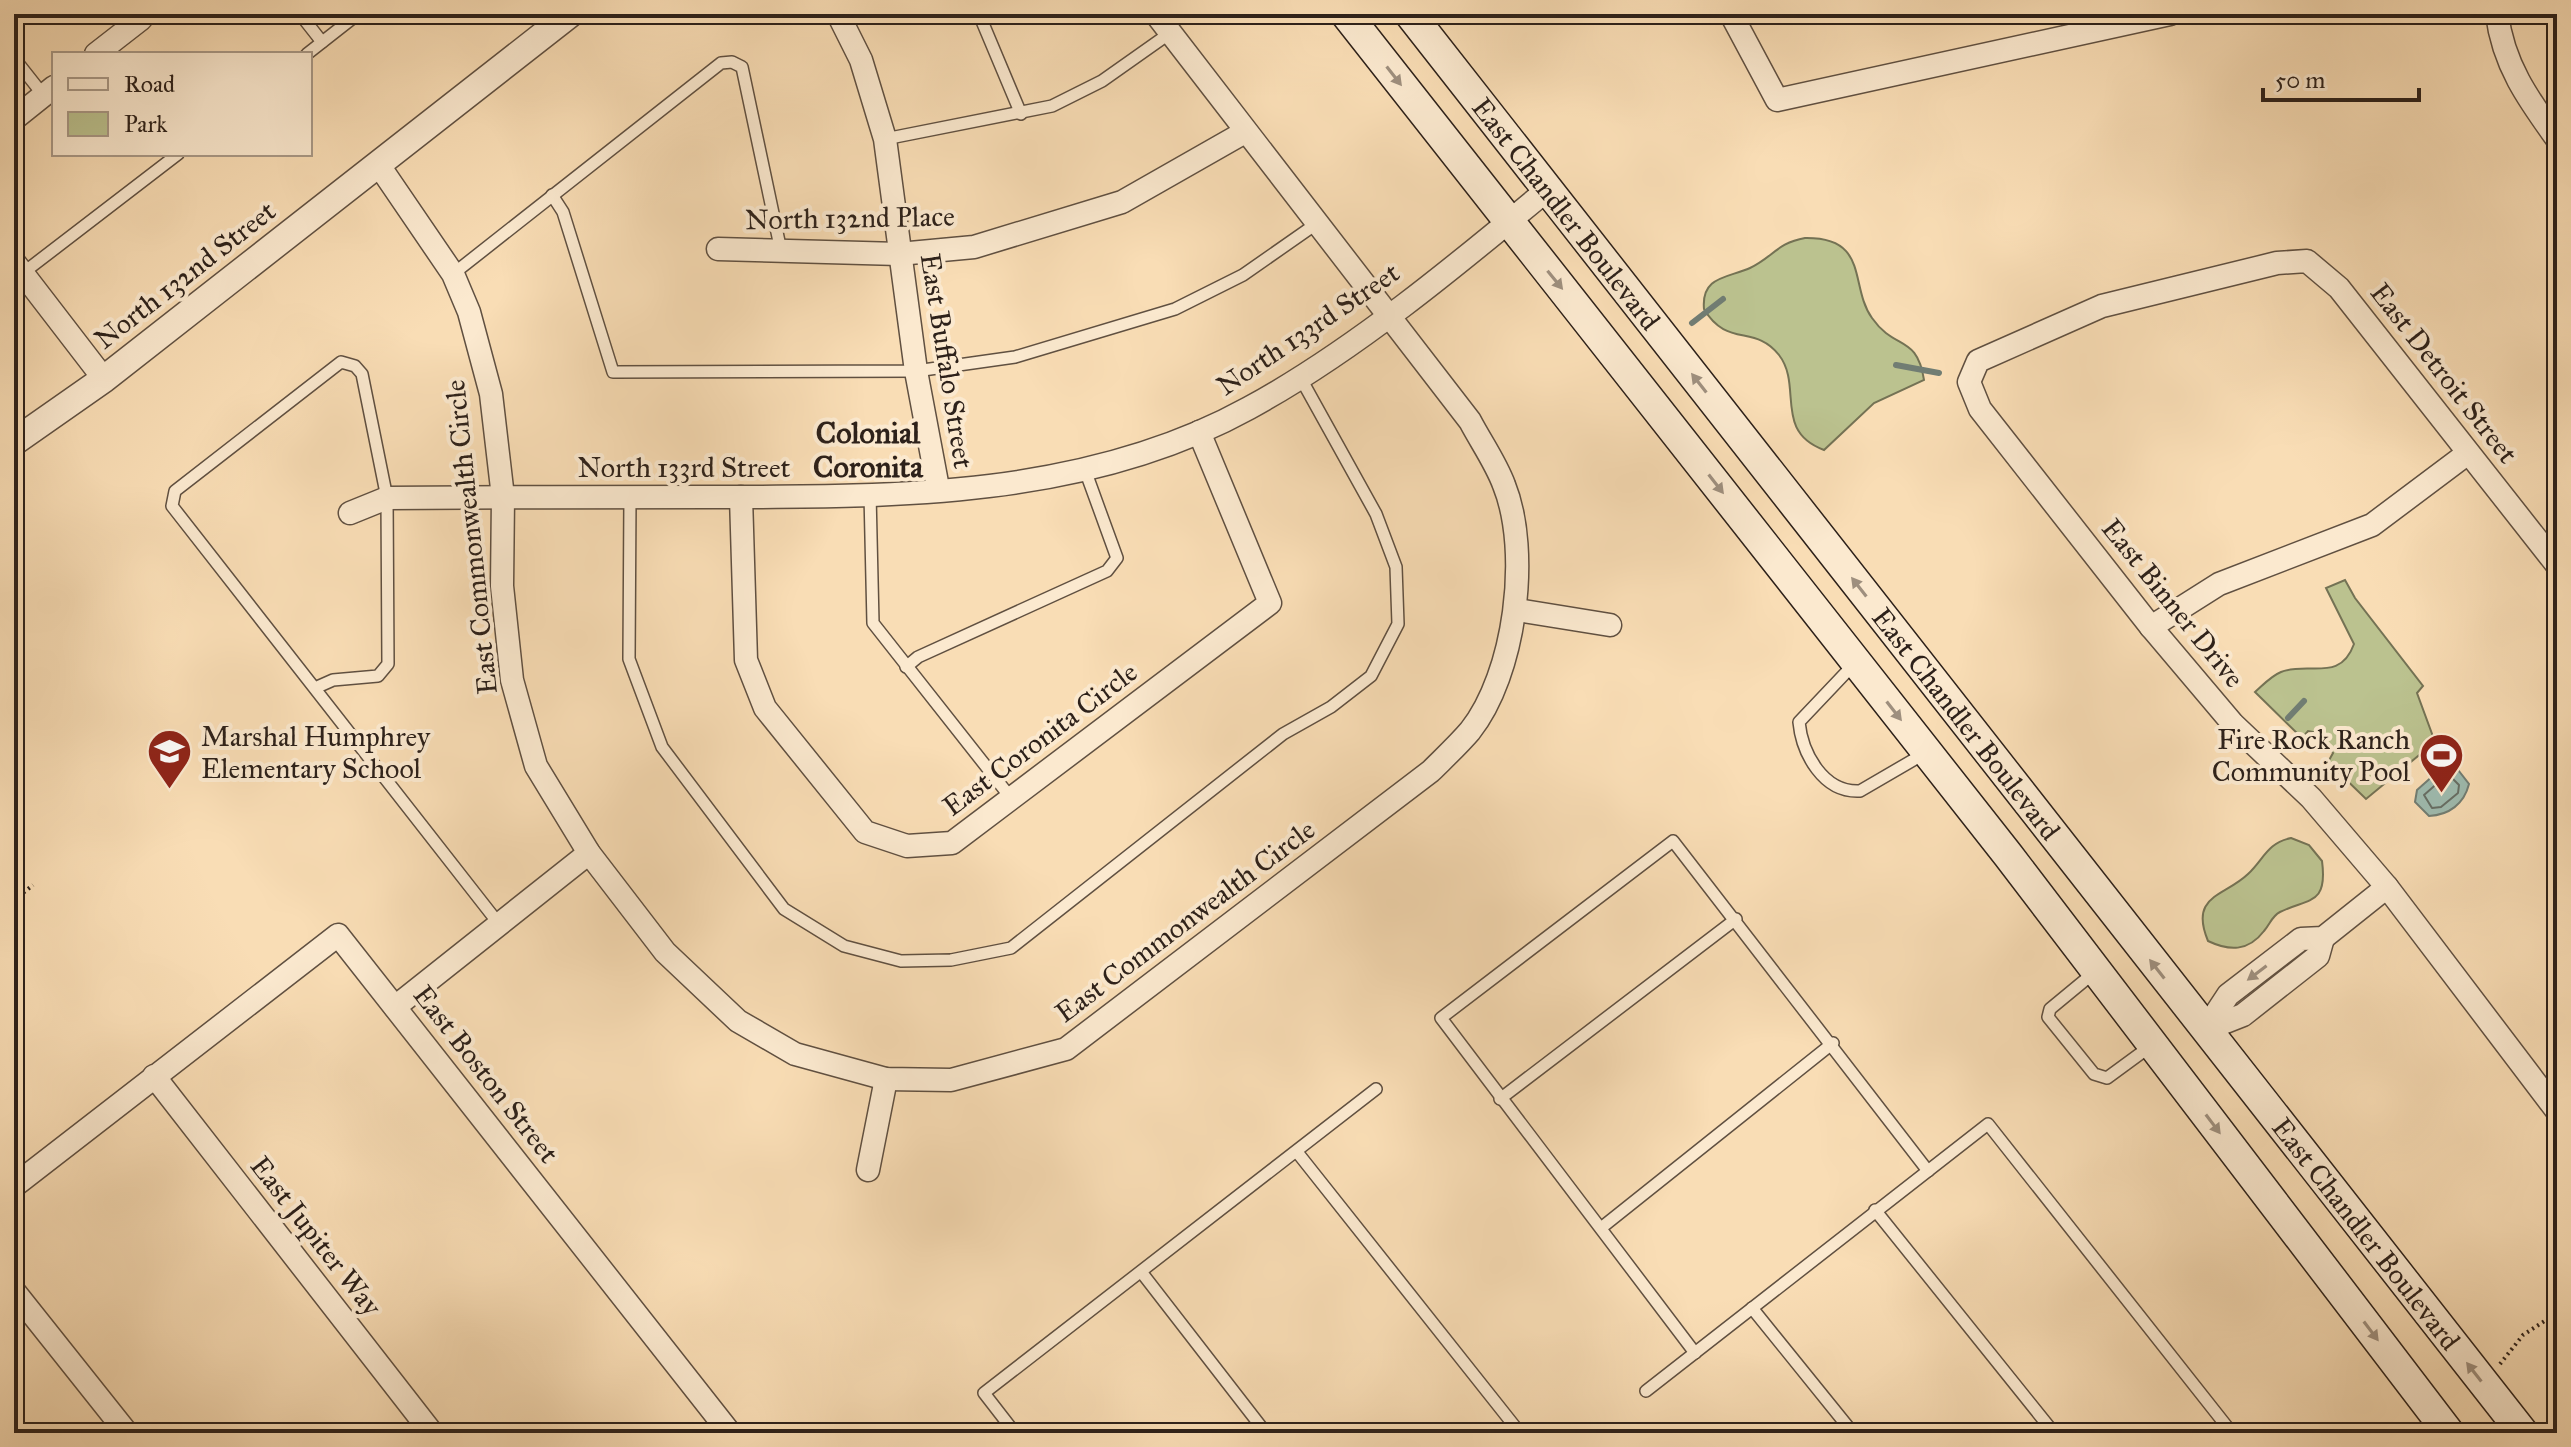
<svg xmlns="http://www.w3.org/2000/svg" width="2571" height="1447" font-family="'IM FELL Great Primer',serif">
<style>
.green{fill:#bbc28f;stroke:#747254;stroke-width:2}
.water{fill:#9ebbaf;stroke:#717d73;stroke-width:2}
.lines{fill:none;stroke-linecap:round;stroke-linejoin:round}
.shore{stroke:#666e64;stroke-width:2}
.stream{stroke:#717d73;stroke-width:6}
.service-casing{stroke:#605041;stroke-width:14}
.minor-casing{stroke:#605041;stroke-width:25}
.tertiary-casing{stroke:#605041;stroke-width:29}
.secondary-casing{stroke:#2d211a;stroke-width:33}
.path{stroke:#2d211a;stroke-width:4;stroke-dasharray:2 4;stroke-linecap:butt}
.service{stroke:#fbe9cf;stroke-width:11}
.minor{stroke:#fbe9cf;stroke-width:22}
.tertiary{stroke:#fbe9cf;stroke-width:26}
.secondary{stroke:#fbe9cf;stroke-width:30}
.oneway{fill:#9e8f7e}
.labels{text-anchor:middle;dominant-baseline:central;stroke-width:8;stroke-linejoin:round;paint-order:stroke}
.street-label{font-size:28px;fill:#2d211a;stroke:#fbe9cf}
.poi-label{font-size:28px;fill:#2d211a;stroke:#fbe9cf;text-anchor:start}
.neighbourhood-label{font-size:30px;font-weight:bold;fill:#2d211a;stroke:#fbe9cf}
</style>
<rect width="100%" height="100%" fill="#f9ddb5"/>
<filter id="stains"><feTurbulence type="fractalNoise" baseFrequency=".0025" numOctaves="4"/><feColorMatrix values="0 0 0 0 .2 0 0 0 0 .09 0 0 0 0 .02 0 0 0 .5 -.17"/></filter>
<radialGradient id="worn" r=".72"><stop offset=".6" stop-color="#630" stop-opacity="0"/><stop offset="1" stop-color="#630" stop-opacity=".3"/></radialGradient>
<g class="green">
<path d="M1805 238C1870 237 1849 286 1872 318 1895 351 1917 334 1924 380L1874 403 1824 450C1773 431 1803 386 1779 355 1755 324 1727 348 1704 309 1701 276 1728 278 1750 268 1773 257 1777 243 1805 238Z"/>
<path d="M2345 580 2355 598 2423 686 2417 693 2435 742 2366 799 2328 762 2333 753 2318 733 2308 731 2302 738 2255 692C2263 685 2271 676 2281 672 2309 661 2340 683 2354 644L2326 588Z"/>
<path d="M2291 838 2309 845 2322 861C2328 906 2308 898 2280 912 2272 916 2270 924 2264 931 2248 952 2229 951 2208 941 2189 895 2224 897 2248 874 2264 859 2267 843 2291 838Z"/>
</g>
<path class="water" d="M2444 766H2455L2469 784C2464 804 2449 815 2429 816L2415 802 2417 790Z"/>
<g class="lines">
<path class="shore" d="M2448 774 2459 785 2458 793 2441 807 2432 808 2424 795Z"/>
<g class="stream">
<path d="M1692 323 1723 299"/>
<path d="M1896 365 1939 373"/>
<path d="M2288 718 2304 701"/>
</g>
<defs>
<g id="service">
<path d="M300 14 322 42"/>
<path d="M979 14 1021 114"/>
<path d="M307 54 358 14"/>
<path d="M14 58 44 96"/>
<path d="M885 139 1052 106 1102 81 1170 33"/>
<path d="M552 195 563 212 613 372 916 371 1015 357 1175 309 1243 275 1316 224"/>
<path d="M23 273 178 154"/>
<path d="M453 274 721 63 732 62 742 67 781 251"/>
<path d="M870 494 873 623 1011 798"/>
<path d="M630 497 629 659 662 747 784 909 844 946 901 961 951 960 1011 948 1283 734 1331 707 1371 676 1398 624 1396 567 1376 514 1300 377"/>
<path d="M1855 663 1799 722C1802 753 1823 793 1860 791L1927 752"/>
<path d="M906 667 918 657 1107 571 1117 558 1085 470"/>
<path d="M315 688 333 680 378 676 388 664 387 498 362 374 355 366 341 362 175 491 172 506 499 924"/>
<path d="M2096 971 2050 1009 2048 1017 2094 1074 2107 1078 2152 1045"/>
<path d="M1500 1099 1736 919"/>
<path d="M1297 1152 1520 1433"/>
<path d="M1875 1210 2054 1433"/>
<path d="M1601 1228 1833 1043"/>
<path d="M1142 1273 1266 1433"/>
<path d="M1752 1308 1853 1433"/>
<path d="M1695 1353 1441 1018 1673 841 1928 1171"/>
<path d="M1646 1391 1988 1124 2232 1433"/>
<path d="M1015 1433 984 1393 1376 1089"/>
</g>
<g id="minor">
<path d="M838 14 861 60 885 139 916 371 938 488"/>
<path d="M1731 14 1777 100 2170 14"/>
<path d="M2497 14C2503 64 2528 99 2557 139"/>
<path d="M96 54 141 19 138 14"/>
<path d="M14 119 54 87"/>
<path d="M378 164 453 274 469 312 491 394 503 497 502 586 512 680 536 766 589 853 665 952 738 1021 795 1054 886 1079 951 1080 1066 1049 1431 771C1444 758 1458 745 1470 731 1515 675 1531 552 1504 485 1496 463 1481 442 1470 421L1156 14"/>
<path d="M718 249 899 254 974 247 1122 202 1245 132"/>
<path d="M14 262 104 379"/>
<path d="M741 497 746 660 765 708 865 832 907 846 952 843 1270 603 1199 432"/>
<path d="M350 513 387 498C495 497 604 497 712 497 893 497 1086 498 1249 408 1352 352 1457 265 1547 190"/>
<path d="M2557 565 2339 288 2307 261 2277 263 2102 306 1978 361 1969 382 1980 409 2151 627 2233 724 2311 798 2387 887 2557 1111"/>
<path d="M1517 610 1610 625"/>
<path d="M2151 627 2219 584 2372 525 2468 453"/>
<path d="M395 1007 589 853"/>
<path d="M2205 1030 2228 995 2301 939 2323 938 2387 887"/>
<path d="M2205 1030 2243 1015 2318 956 2323 938"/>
<path d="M154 1076 432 1433"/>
<path d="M868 1170 886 1079"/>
<path d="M14 1186 338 935 730 1433"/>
<path d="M14 1291 127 1433"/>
</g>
<path id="tertiary" d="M14 442 104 379 570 14"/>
<g id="secondary">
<path d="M1346 14 2008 855 2449 1433"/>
<path d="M1410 14 2523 1433"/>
</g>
</defs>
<use href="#service" class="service-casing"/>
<use href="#minor" class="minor-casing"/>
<use href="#tertiary" class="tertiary-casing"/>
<use href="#secondary" class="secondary-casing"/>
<g class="path">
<path d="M14 900 33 885"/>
<path d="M2500 1364 2523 1335 2557 1313"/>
</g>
<use href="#service" class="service"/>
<use href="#minor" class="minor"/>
<use href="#tertiary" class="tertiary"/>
<use href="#secondary" class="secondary"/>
</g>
<defs><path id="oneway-solid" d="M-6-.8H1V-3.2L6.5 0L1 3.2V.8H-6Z" transform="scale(2)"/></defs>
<g class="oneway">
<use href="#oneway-solid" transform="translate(1394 76) rotate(52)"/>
<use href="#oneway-solid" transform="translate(1555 280) rotate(51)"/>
<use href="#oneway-solid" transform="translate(1699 383) rotate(-128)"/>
<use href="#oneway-solid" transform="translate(1716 484) rotate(52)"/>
<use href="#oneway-solid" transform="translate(1859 587) rotate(-128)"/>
<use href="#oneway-solid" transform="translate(1894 711) rotate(52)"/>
<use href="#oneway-solid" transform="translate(2157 969) rotate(-128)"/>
<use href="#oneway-solid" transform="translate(2257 973) rotate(143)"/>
<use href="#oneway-solid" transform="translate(2213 1124) rotate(53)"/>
<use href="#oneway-solid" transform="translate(2371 1331) rotate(53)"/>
<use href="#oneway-solid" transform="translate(2474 1372) rotate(-128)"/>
</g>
<defs>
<symbol id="school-pin" viewBox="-11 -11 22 30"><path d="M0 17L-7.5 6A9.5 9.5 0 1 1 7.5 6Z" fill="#8f2418" stroke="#fbe9cf"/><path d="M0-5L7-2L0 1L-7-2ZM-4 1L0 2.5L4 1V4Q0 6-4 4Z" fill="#fff"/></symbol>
<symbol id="stadium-pin" viewBox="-11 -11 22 30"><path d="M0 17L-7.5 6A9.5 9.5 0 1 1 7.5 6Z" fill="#8f2418" stroke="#fbe9cf"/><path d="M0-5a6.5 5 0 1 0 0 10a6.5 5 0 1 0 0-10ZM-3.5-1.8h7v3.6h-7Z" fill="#fff"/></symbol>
</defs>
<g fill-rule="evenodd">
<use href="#school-pin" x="144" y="726" width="51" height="69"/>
<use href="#stadium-pin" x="2416" y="730" width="51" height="69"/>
</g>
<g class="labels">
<g class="street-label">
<text transform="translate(1566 214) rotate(52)">East Chandler Boulevard</text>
<text transform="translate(850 218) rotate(-1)">North 132nd Place</text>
<text transform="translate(185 275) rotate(-38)">North 132nd Street</text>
<text transform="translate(1308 329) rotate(-34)">North 133rd Street</text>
<text transform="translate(947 361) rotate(81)">East Buffalo Street</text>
<text transform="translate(2444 373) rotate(52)">East Detroit Street</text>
<text x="684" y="467">North 133rd Street</text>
<text transform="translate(471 537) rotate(-96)">East Commonwealth Circle</text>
<text transform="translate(2173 603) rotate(51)">East Binner Drive</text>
<text transform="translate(1966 724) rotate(52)">East Chandler Boulevard</text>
<text transform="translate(1040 739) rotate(-37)">East Coronita Circle</text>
<text transform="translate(1185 921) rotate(-37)">East Commonwealth Circle</text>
<text transform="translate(486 1074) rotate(52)">East Boston Street</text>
<text transform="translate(2366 1234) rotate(52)">East Chandler Boulevard</text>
<text transform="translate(316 1236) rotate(52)">East Jupiter Way</text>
</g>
<g class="poi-label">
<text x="201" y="736">Marshal Humphrey<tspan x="201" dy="32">Elementary School</tspan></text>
<text x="2410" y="739" text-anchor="end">Fire Rock Ranch<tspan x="2410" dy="32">Community Pool</tspan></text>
</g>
<g class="neighbourhood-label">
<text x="868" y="433">Colonial<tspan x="868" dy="34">Coronita</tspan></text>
</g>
</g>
<rect width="2571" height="1447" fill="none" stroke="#f9ddb5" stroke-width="48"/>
<rect x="16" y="16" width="2539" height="1415" fill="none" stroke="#2d211a" stroke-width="4"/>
<rect x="24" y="24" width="2523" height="1399" fill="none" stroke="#2d211a" stroke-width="2"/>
<rect x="52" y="52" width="260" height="104" fill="#fbe9cf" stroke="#a99987" stroke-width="2"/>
<rect x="68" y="78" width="40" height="12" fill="#fbe9cf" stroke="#a99987" stroke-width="2"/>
<text x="124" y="92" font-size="24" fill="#2d211a">Road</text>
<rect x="68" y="112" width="40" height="24" fill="#bbc28f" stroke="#a99987" stroke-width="2"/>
<text x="124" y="132" font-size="24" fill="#2d211a">Park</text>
<path d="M2263 88v12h156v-12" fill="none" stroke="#2d211a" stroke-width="4"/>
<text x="2275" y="88" font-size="24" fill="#2d211a" stroke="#fbe9cf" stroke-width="6" paint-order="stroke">50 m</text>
<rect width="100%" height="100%" filter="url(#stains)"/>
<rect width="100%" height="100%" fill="url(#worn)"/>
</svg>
